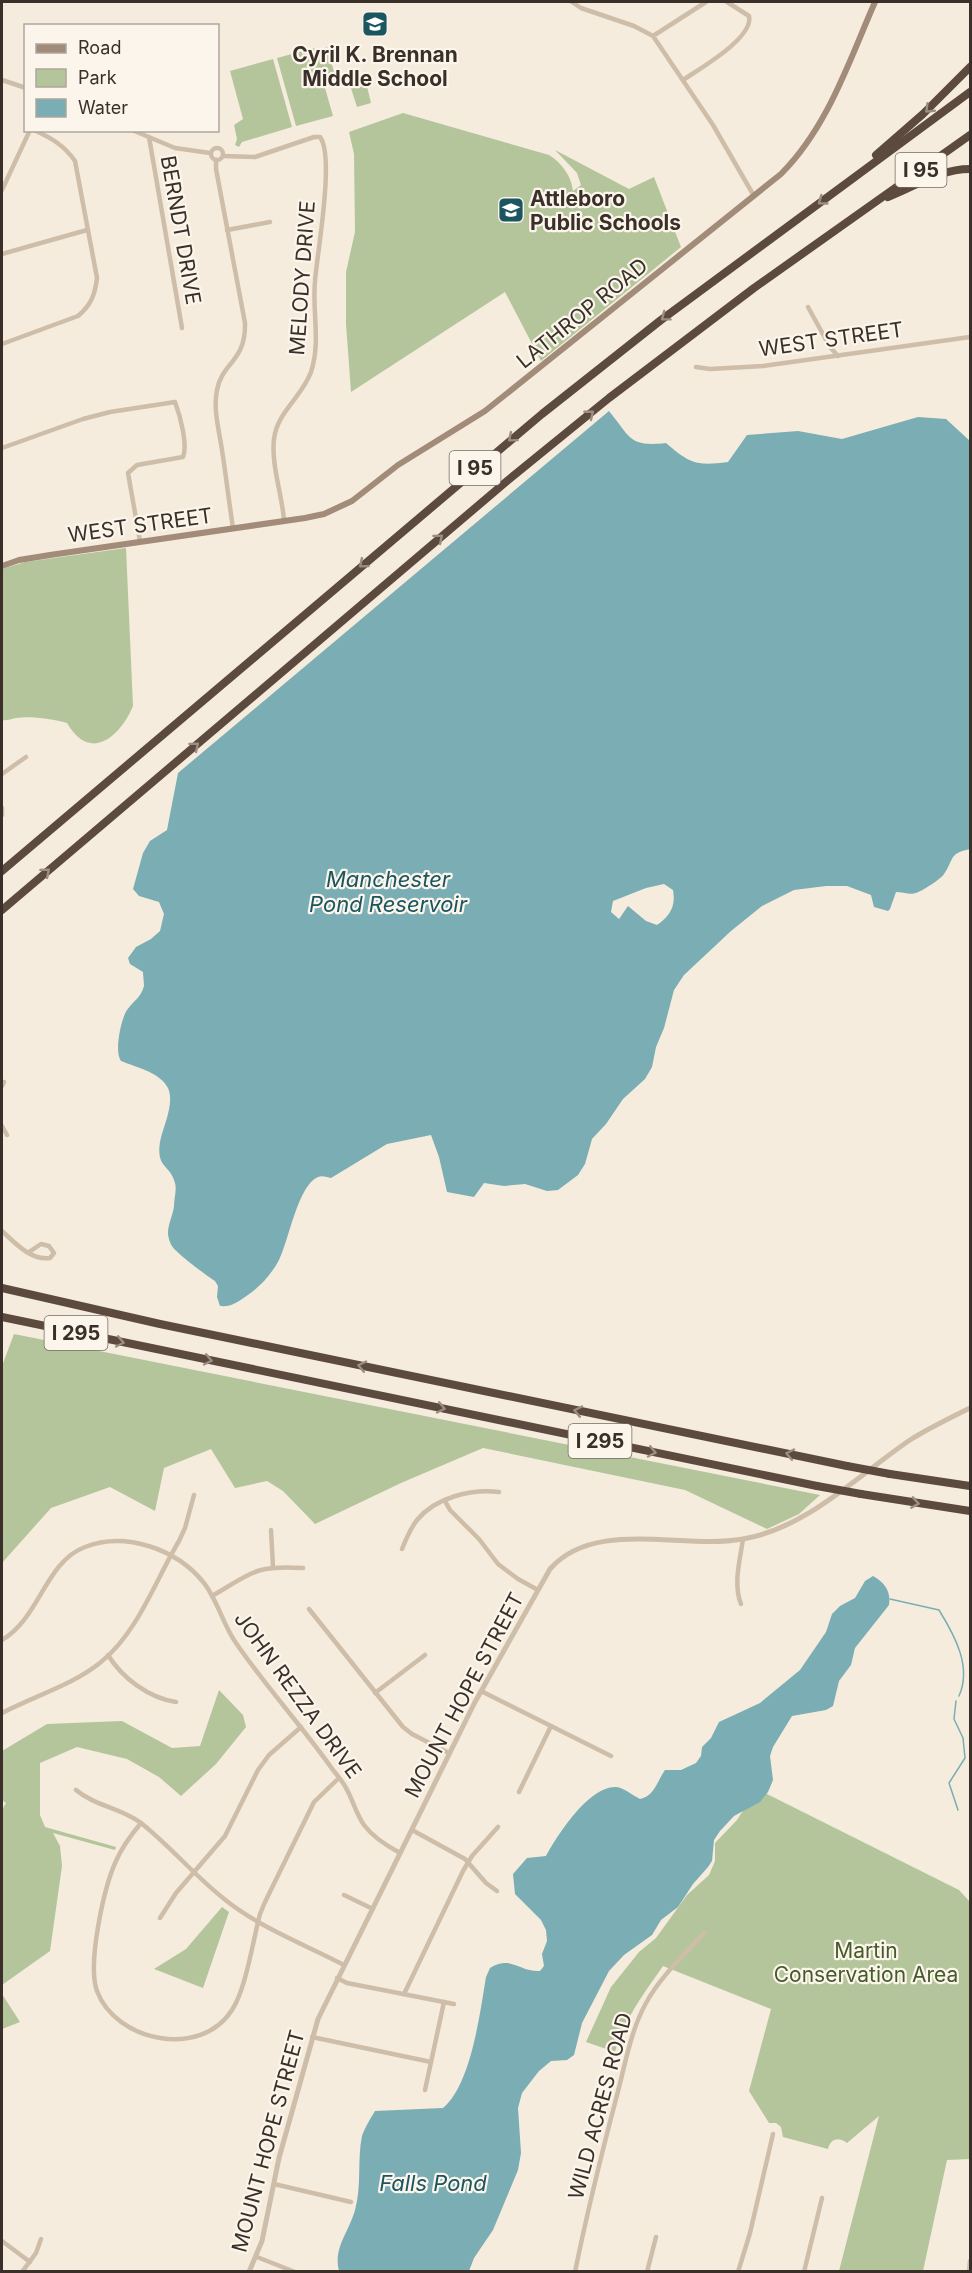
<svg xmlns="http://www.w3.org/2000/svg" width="972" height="2273" font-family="Inter,sans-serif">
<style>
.green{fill:#b4c59c}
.water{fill:#7aadb4;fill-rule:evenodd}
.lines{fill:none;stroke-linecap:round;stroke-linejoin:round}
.stream{stroke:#7aadb4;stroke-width:1.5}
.minor{stroke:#cebda8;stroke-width:4.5}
.tertiary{stroke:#cebda8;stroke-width:5}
.secondary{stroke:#a28b79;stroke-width:6}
.motorway{stroke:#5c4a3f;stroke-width:8}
.motorway-bridge{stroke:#5c4a3f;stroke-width:8}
.oneway{stroke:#9c8e84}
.labels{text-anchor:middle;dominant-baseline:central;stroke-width:4.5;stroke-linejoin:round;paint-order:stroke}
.shield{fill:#fbf5eb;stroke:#746b63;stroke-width:1.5}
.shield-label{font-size:20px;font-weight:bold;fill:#3a3029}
.poi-label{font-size:21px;font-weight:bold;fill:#3a3029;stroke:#fbf5eb}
.street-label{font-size:21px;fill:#3a3029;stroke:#fbf5eb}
.park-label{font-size:21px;fill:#455b2a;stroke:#fbf5eb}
.water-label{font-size:22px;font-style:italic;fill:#1a5560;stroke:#fbf5eb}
</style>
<rect width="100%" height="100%" fill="#f5ecdd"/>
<g class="green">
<path d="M326 47 330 49 328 52 335 75 323 81 333 116 296 126 277 58 314 48 316 52 324 50Z"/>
<path d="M273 59 292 127 242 142 239 147 235 145 237 139 234 125 243 119 230 71Z"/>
<path d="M366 82 371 103 357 107 350 85Z"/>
<path d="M403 113 549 155C561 162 572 177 573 191L581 185 577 173 555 150 629 189 654 177 681 247 541 361 505 292 351 392 346 324V272L355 232 354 154 349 132Z"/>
<path d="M126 548 133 706C120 737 90 763 67 723 53 719 31 716 16 718 10 719 8 721 2 720V569L25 562Z"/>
<path d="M14 1334 820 1495 799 1514 767 1529 685 1490 483 1448 401 1483 315 1524 283 1491 267 1481 235 1488 211 1449 164 1468 155 1511 110 1487 51 1508 2 1563V1366Z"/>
<path d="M219 1690 243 1715 246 1727 216 1764 181 1796 159 1777 127 1759 77 1747 40 1763V1815L45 1827 116 1847 115 1850 53 1833 60 1846 62 1866 50 1951 2 1985V1810L6 1803 2 1800V1751L47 1724 122 1721 172 1748 200 1746Z"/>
<path d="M757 1789 959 1890 970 1902V2159L947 2160 923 2271H839L879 2116 847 2143C839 2137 831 2138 828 2149L783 2137 781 2127 776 2123H769L749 2091 771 2009 663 1966C645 1992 623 2021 615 2052L586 2042 611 1987 639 1952 656 1938 687 1895 709 1875 715 1861V1843L737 1820Z"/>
<path d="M222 1907 229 1912 203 1988 154 1969 186 1949Z"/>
<path d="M2 1994 20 2022 2 2029Z"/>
</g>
<g class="water">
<path d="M609 411C631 438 629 447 666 443 690 464 697 466 728 462L747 435 798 431 842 439 918 417 946 419 970 441V849C948 854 955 858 944 874 941 879 922 891 916 893 910 895 902 892 896 892L890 909 888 911 874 907 871 895 847 886H826L794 890 762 906 731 931 684 975 674 990 664 1028 656 1047 652 1067 645 1079 623 1099 606 1124 592 1139 585 1164 578 1175 558 1190 547 1191 525 1184 504 1186 484 1183 474 1197 447 1192 439 1157 431 1135 387 1144 331 1178C327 1177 322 1175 318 1177 298 1185 289 1240 279 1260 271 1275 259 1288 245 1297 236 1303 231 1307 220 1306L217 1297 218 1286 215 1281C207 1276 176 1253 172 1246 170 1243 168 1237 168 1233 168 1224 173 1215 174 1206 174 1199 177 1189 175 1183 170 1164 156 1169 160 1142 163 1126 175 1104 168 1088 160 1072 135 1067 121 1061 114 1052 121 1019 127 1010 133 1001 141 998 144 986 144 982 143 976 143 972L130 964 128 958 136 947 151 939 160 931 164 914 159 902 139 896 133 889 143 853 150 841 167 830 178 773ZM664 884 673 890C676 906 670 916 657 925L646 921 628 906 619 919 611 912 613 901 646 888Z"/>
<path d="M873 1576C885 1583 891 1591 889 1605L855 1648 851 1665 839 1681 833 1706 826 1710 792 1716 773 1747 770 1756 773 1780 768 1792 760 1802 734 1816 720 1831 714 1840 712 1861 708 1867 693 1884 678 1907 661 1920 652 1935 624 1955 609 1971 582 2023 574 2055 567 2060 551 2061 539 2071 522 2093 518 2108 521 2153 518 2170 493 2230 474 2258 469 2271H339C333 2248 349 2232 355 2210 362 2185 357 2160 362 2136 365 2127 371 2118 375 2111L443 2108C471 2085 480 2013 486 1977L490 1968C512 1955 519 1972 540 1971L544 1966 542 1954 547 1941 546 1930 541 1920 515 1894 513 1874 527 1858 546 1856C557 1836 588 1787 615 1787 623 1787 632 1795 640 1799 655 1796 657 1781 665 1770H681L696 1763 701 1756 702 1747 711 1738 719 1722 760 1703 800 1670 826 1632 832 1614 840 1606 855 1598 865 1581Z"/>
</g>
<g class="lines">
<g class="stream">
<path d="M890 1599 939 1610C955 1636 972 1667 959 1696"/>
<path d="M956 1701 954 1719 963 1738 965 1758 949 1783 958 1810"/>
</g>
<g class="minor">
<path d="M572 2 581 8 634 26 653 36 713 125 754 196"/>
<path d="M653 36 706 2"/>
<path d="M2 80 26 88"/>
<path d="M683 80C699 69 754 38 749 16L727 2"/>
<path d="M132 130 175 148 210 153"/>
<path d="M149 137 182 328"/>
<circle cx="217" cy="154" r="6"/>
<path d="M223 156 255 157 314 137H320C335 156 317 254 315 281 312 312 321 342 311 372 302 397 277 412 274 439 271 465 282 494 284 520"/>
<path d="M216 160V169L245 323C246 362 222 362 217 390 213 409 219 430 222 450 226 476 229 502 233 528"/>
<path d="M2 190 30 130"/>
<path d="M227 230 270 222"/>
<path d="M2 254 87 230"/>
<path d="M808 307 830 347 838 356"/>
<path d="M2 344 78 316C91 305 95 295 97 278L75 161C64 145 51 138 34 130"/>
<path d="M696 367 710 369 763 366 970 337"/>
<path d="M2 448 83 419 110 412 175 402C180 415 188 445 183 457L137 465 128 473 140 541"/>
<path d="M2 774 26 757"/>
<path d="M2 808V815"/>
<path d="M2 1086 4 1082"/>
<path d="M2 1126 7 1135"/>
<path d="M2 1231C14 1242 31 1261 50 1258L54 1253 49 1246 41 1244 29 1252"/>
<path d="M445 1501 450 1510 479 1539 498 1564 518 1579 538 1590"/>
<path d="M271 1530 273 1567"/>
<path d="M402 1549C406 1539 410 1529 417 1520 436 1497 471 1489 499 1492"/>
<path d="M212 1596C252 1573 254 1565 303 1568"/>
<path d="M741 1604C733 1584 740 1560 743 1539"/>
<path d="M309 1609 403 1727 412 1734 449 1753"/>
<path d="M2 1640C40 1618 45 1562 85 1547 125 1531 177 1549 204 1583 218 1601 223 1625 236 1643 266 1687 302 1726 333 1770 338 1776 343 1782 346 1788 353 1800 356 1814 364 1825 373 1837 387 1846 400 1853"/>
<path d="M108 1655C122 1678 149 1698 176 1702"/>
<path d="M481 1691 611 1756"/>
<path d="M375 1693 425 1655"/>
<path d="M2 1713C34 1696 73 1685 101 1662 138 1632 155 1581 179 1541L185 1528 194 1495"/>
<path d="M76 1790C95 1806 121 1808 141 1823 170 1846 194 1875 223 1898 258 1927 304 1944 344 1965"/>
<path d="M519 1792 551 1726"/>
<path d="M141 1823C131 1835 122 1847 116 1861 104 1887 87 1964 97 1991 116 2042 201 2059 232 2010 246 1989 253 1940 260 1914L265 1902 314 1802 339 1778"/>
<path d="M412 1830 465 1859 486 1883 497 1891"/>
<path d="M344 1895 373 1909"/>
<path d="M160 1918 176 1893 225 1836 258 1770 269 1755 301 1727"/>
<path d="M337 1978 347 1983 454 2004"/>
<path d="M404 1994 463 1871 472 1856 498 1827"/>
<path d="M312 2037 431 2062"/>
<path d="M425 2090 444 2002"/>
<path d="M274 2184 351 2202"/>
<path d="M2 2241 30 2262"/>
<path d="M257 2257 295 2272"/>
<path d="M22 2272 36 2253 41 2239"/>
<path d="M575 2272C587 2213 601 2156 616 2099 625 2066 630 2032 646 2003 660 1977 684 1955 704 1933"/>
<path d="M647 2272 656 2237"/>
<path d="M738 2272 750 2233 773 2134"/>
<path d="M804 2272 822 2198"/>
<path d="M969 2272 970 2261"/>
</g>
<path class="tertiary" d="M249 2272 262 2241 279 2158 318 2019 475 1702 550 1569C595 1518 682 1550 743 1539 807 1528 857 1476 910 1440 929 1428 950 1418 970 1408"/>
<path class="secondary" d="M2 566 19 560 50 555 305 518 324 514 352 501 398 465 485 411 781 174C828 127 849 61 875 2"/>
<g class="motorway">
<path d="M876 155 923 114 970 67"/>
<path d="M888 197C916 186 940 169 970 169"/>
<path d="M2 871 542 414 661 320 970 92"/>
<path d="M2 910 507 481 609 398 754 288 970 135"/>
<path d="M2 1288 160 1324 847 1466"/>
<path d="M2 1317 817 1486"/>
<path d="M890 1474 970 1486"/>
<path d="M861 1494 970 1511"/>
</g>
<g class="motorway-bridge">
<path d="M847 1466 890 1474"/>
<path d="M817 1486 861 1494"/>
</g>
</g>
<defs><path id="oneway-chevron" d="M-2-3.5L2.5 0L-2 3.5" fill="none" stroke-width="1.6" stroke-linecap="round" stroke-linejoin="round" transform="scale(1.5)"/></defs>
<g class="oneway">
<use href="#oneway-chevron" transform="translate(929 109) rotate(136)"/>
<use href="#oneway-chevron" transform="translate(822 201) rotate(144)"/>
<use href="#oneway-chevron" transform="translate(665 317) rotate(143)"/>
<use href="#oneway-chevron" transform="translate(590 414) rotate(-39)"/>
<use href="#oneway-chevron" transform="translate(512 438) rotate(140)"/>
<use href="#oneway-chevron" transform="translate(439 538) rotate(-40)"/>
<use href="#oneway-chevron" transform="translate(363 564) rotate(140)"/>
<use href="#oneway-chevron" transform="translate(195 746) rotate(-40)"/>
<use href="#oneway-chevron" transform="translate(46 872) rotate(-40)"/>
<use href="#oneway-chevron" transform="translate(120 1342) rotate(12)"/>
<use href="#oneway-chevron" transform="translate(208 1360) rotate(12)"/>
<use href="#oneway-chevron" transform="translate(362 1366) rotate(-168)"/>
<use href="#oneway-chevron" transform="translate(441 1408) rotate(12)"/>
<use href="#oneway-chevron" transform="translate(578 1411) rotate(-168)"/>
<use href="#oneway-chevron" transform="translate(652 1452) rotate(12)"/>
<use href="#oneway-chevron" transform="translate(790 1454) rotate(-168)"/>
<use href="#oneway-chevron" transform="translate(915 1503) rotate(9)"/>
</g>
<defs>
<symbol id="school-square" viewBox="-11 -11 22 22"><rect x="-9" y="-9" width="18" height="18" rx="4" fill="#1a5560" stroke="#fbf5eb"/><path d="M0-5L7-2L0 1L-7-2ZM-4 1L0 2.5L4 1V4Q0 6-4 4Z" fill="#fff"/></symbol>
</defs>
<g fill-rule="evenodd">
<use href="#school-square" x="360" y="9" width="30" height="30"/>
<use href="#school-square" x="496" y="195" width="30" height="30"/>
</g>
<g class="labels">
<g class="shield">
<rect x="895.5" y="153" width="51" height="34" rx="4.5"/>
<rect x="449.5" y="451" width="51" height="34" rx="4.5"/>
<rect x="44.5" y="1316" width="63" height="34" rx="4.5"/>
<rect x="568.5" y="1424" width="63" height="34" rx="4.5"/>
</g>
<g class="shield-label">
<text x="921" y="170">I 95</text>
<text x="475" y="468">I 95</text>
<text x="76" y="1333">I 295</text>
<text x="600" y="1441">I 295</text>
</g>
<g class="poi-label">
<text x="375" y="54">Cyril K. Brennan<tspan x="375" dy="24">Middle School</tspan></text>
<text x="530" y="198" text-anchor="start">Attleboro<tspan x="530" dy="24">Public Schools</tspan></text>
</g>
<g class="street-label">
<text transform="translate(181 230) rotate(80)">BERNDT DRIVE</text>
<text transform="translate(302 278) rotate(-86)">MELODY DRIVE</text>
<text transform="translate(582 313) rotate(-39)">LATHROP ROAD</text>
<text transform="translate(831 339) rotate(-8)">WEST STREET</text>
<text transform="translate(140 525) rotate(-8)">WEST STREET</text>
<text transform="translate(298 1695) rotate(54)">JOHN REZZA DRIVE</text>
<text transform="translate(464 1695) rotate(-62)">MOUNT HOPE STREET</text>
<text transform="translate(600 2106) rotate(-75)">WILD ACRES ROAD</text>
<text transform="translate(268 2141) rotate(-75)">MOUNT HOPE STREET</text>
</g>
<g class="park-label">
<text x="866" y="1950">Martin<tspan x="866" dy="24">Conservation Area</tspan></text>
</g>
<g class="water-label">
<text x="388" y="879">Manchester<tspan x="388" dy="25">Pond Reservoir</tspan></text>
<text x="433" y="2183">Falls Pond</text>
</g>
</g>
<rect width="972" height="2273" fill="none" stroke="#3a3029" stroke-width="6"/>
<rect x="24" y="24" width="195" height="108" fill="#fbf5eb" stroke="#aea69d" stroke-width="1.5"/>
<rect x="36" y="44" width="30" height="9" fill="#a28b79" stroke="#aea69d" stroke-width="1.5"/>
<text x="78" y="54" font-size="18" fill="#3a3029">Road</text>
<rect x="36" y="69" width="30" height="18" fill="#b4c59c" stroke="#aea69d" stroke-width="1.5"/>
<text x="78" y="84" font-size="18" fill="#3a3029">Park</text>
<rect x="36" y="99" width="30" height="18" fill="#7aadb4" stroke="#aea69d" stroke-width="1.5"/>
<text x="78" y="114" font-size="18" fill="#3a3029">Water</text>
</svg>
